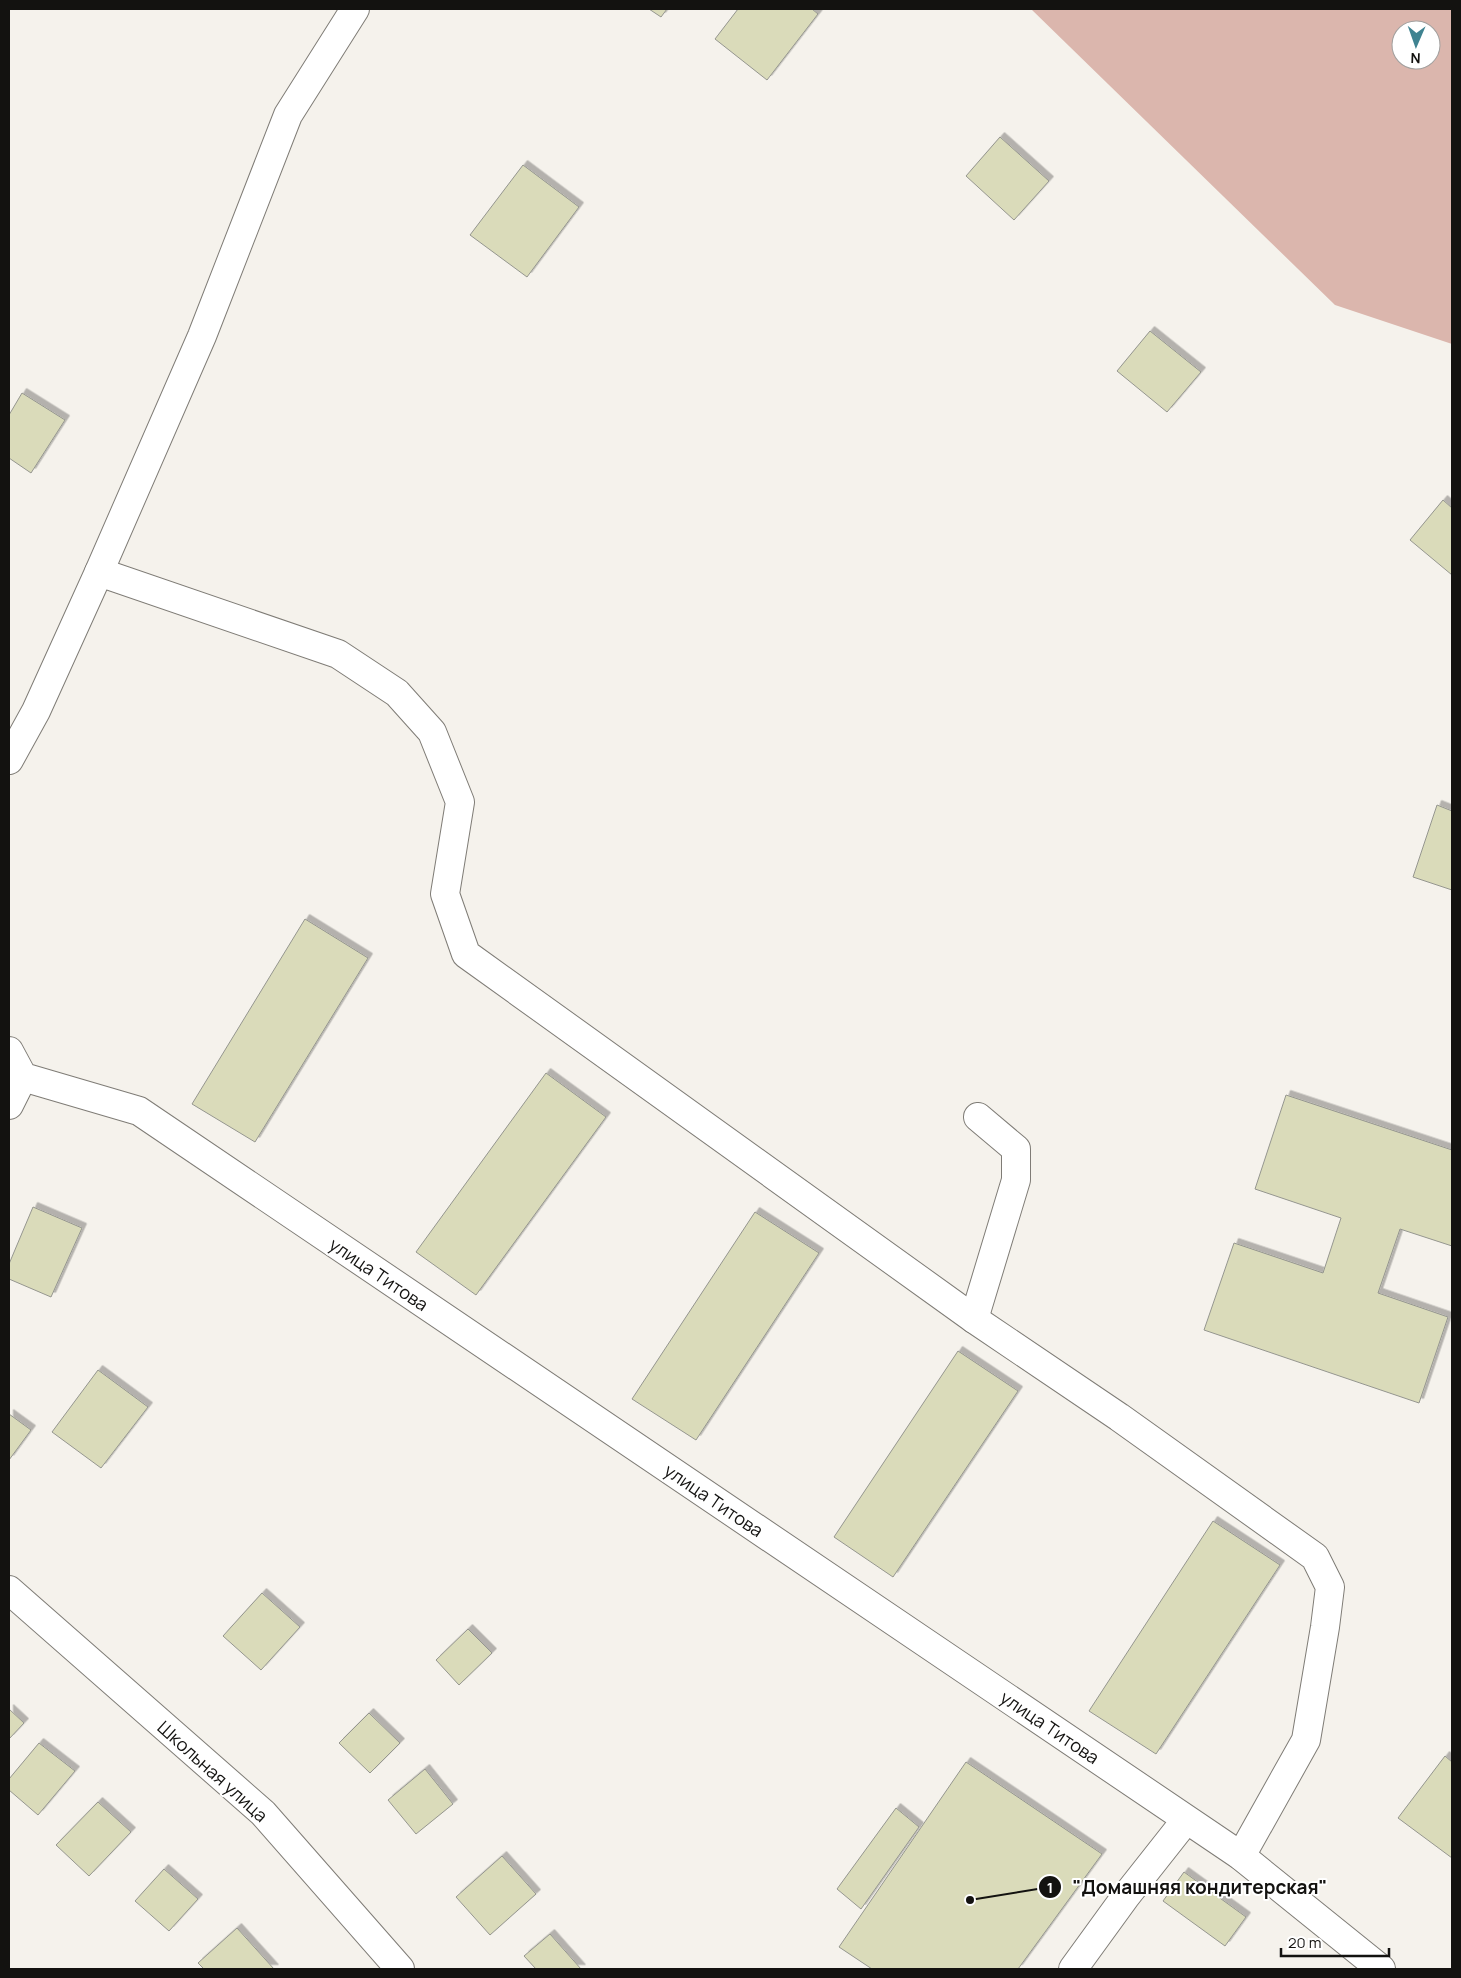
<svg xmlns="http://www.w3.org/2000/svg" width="1461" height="1978" font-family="Manrope,sans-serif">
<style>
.forest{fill:#dbb6ad;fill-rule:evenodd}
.building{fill:#dadbba;stroke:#95968f;filter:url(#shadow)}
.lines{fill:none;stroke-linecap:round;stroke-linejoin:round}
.minor-casing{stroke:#7f7c76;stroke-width:30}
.minor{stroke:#fff;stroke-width:28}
.labels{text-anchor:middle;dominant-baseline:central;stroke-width:4;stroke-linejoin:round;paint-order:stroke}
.street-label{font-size:18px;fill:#131210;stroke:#fff}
.leader{fill:none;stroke:#131210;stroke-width:2}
.callout-dot{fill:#131210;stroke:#fff;stroke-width:2}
.mark-label{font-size:15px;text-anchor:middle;font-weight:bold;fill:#fff}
.callout-label{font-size:19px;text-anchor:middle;font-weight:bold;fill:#131210;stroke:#fff;stroke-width:4;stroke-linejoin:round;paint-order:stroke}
</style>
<defs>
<filter id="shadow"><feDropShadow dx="4.5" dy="-4.5" stdDeviation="0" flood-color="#0004"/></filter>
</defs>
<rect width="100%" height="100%" fill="#f5f2ec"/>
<path class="forest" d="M1031 9H1452V344L1335 305ZM1401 30H1431V60H1401Z"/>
<g class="building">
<path d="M649 9H667L661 17Z"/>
<path d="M738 9H812L818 14 767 80 715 39Z"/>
<path d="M1000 137 1049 181 1014 220 966 176Z"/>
<path d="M523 165 579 207 527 277 470 235Z"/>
<path d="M1150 331 1201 372 1167 412 1117 371Z"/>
<path d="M22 393 65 420 31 473 9 458V415Z"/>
<path d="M1443 500 1452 508V575L1410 540Z"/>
<path d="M1437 805 1452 811V890L1413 877Z"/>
<path d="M305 919 368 958 255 1142 192 1104Z"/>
<path d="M546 1073 606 1117 476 1295 416 1252Z"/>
<path d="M1286 1095 1452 1150V1246L1400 1229 1378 1293 1448 1317 1419 1403 1204 1330 1234 1243 1323 1273 1341 1218 1255 1189Z"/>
<path d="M33 1207 82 1228 51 1297 9 1279V1264Z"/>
<path d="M755 1212 819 1253 696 1440 632 1399Z"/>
<path d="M958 1351 1018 1391 893 1577 834 1537Z"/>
<path d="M98 1370 148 1407 101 1468 52 1432Z"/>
<path d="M9 1414 31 1430 9 1460Z"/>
<path d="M1213 1521 1280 1565 1156 1754 1089 1711Z"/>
<path d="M262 1593 300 1627 261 1670 223 1636Z"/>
<path d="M468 1629 492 1653 459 1685 436 1660Z"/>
<path d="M9 1709 24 1723 9 1739Z"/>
<path d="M369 1713 400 1743 370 1773 339 1743Z"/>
<path d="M39 1743 75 1771 38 1815 9 1790V1779Z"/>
<path d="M1445 1756 1452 1762V1858L1398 1818Z"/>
<path d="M966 1762 1102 1854 1018 1969H872L839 1947Z"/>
<path d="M425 1769 453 1804 416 1834 388 1800Z"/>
<path d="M98 1802 131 1832 89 1876 56 1845Z"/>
<path d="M896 1808 919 1827 861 1909 837 1889Z"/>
<path d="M502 1856 536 1894 490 1935 456 1897Z"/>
<path d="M164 1869 198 1899 169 1931 135 1901Z"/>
<path d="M1184 1872 1246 1917 1225 1946 1163 1901Z"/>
<path d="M237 1928 274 1969H204L198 1963Z"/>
<path d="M550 1934 581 1969H536L524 1956Z"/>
</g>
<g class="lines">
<defs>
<g id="minor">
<path d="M99 572 338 654 397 693 432 732 460 802 445 894 466 954 974 1319 1119 1417 1315 1557 1330 1587 1325 1627 1306 1740 1241 1856"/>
<path d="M9 760 36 711 99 572 202 336 288 115 355 9"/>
<path d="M9 1051 23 1077 139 1111 1241 1856 1381 1969"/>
<path d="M9 1105 23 1077"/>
<path d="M974 1319 1016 1180V1149L978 1117"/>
<path d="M9 1590 263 1813 400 1969"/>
<path d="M1073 1969 1126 1896 1186 1820"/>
</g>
</defs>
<use href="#minor" class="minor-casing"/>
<use href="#minor" class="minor"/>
</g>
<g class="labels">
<g class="street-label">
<text transform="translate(379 1274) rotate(34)">улица Титова</text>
<text transform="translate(714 1500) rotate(34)">улица Титова</text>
<text transform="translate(1050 1727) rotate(34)">улица Титова</text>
<text transform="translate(213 1771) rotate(42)">Школьная улица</text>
</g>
</g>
<path class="leader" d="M970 1900L1050 1887"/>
<g class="callout-dot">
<circle cx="970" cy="1900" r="5"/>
<circle cx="1050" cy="1887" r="12"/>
</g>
<g class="mark-label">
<text x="1050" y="1893">1</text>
</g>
<g class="callout-label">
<text x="1200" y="1894">"Домашняя кондитерская"</text>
</g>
<rect width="1461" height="1978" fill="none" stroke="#131210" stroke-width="20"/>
<g transform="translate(1416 45) rotate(182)"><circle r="24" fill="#ffffff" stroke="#a1a09f"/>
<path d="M0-4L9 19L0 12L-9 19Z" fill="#3f8391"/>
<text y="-8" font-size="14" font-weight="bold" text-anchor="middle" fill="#131210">N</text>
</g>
<path d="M1281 1948v8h108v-8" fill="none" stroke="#131210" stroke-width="2.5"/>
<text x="1288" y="1948" font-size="15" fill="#131210" stroke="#ffffff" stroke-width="4" paint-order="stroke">20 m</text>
</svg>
